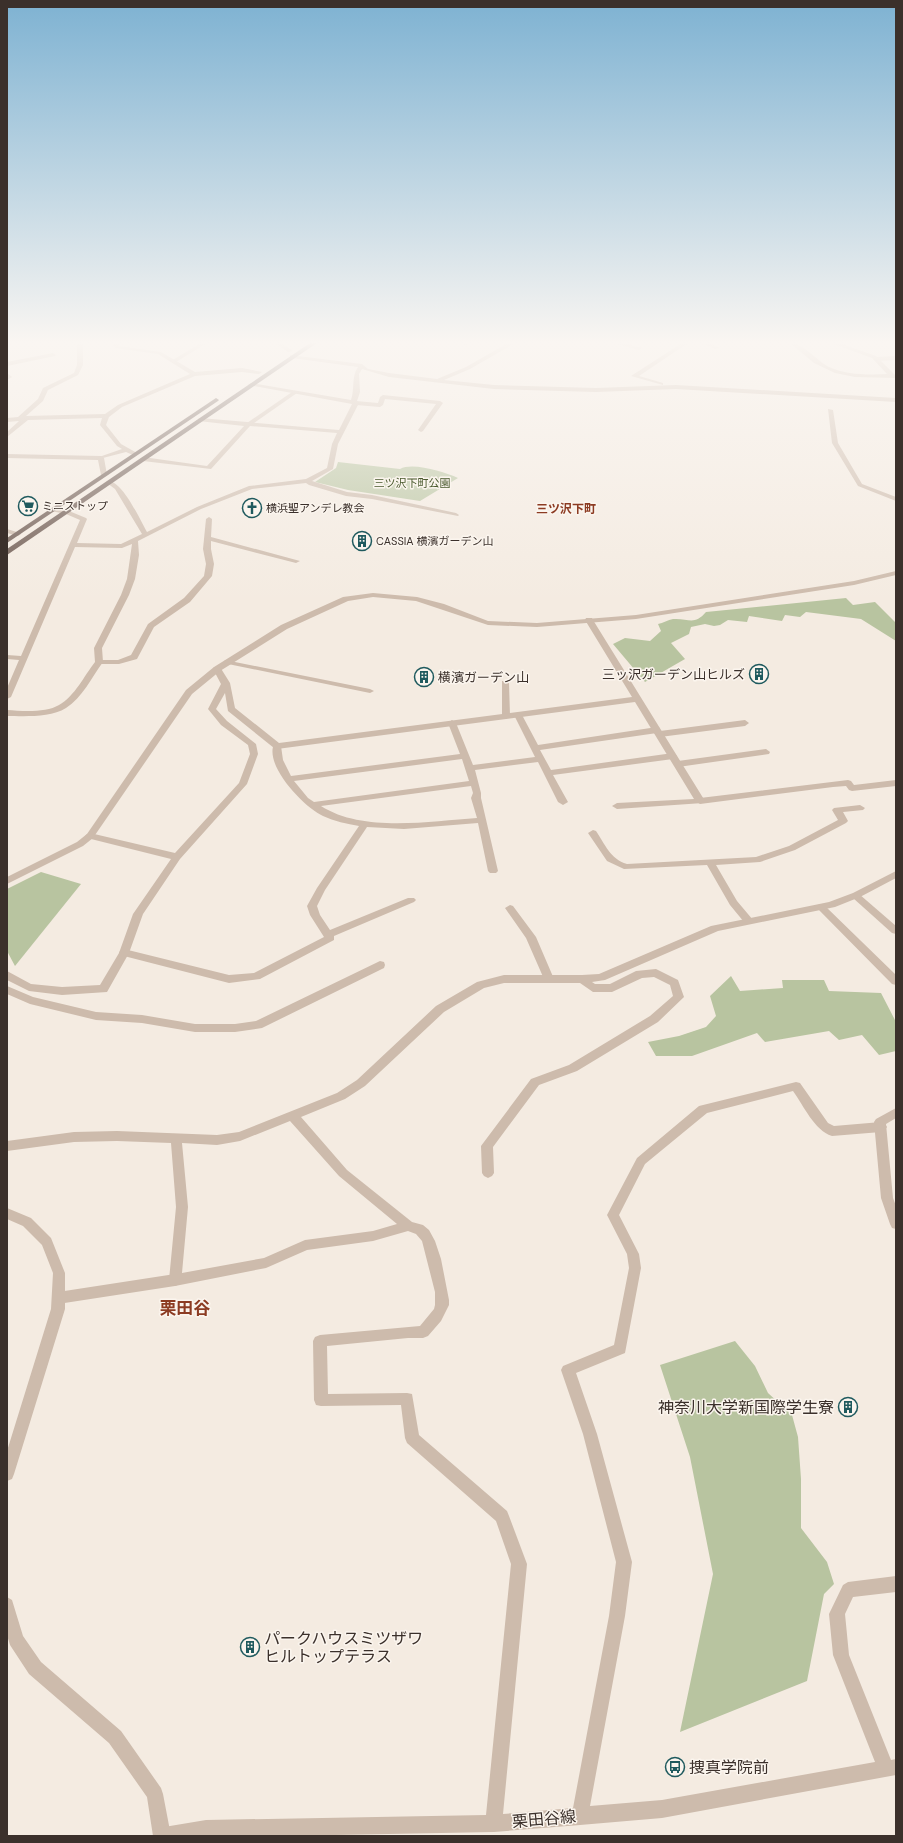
<svg xmlns="http://www.w3.org/2000/svg" width="903" height="1843" font-family="'DM Sans','Noto Sans JP',sans-serif">
<style>
.green{fill:#b8c4a0}
.lines{fill:none;stroke-linecap:round;stroke-linejoin:round}
.service{fill:#cdbbac;fill-rule:evenodd}
.minor{fill:#cdbbac;fill-rule:evenodd}
.tertiary{fill:#cdbbac;fill-rule:evenodd}
.trunk{fill:#6c584f;fill-rule:evenodd}
.labels{text-anchor:middle;dominant-baseline:central;stroke-width:3;stroke-linejoin:round;paint-order:stroke}
.far-park-label{font-size:11px;fill:#4a5a2e;stroke:#fbf5ee}
.far-poi-label{font-size:11px;fill:#3b302b;stroke:#fbf5ee;text-anchor:start}
.far-neighbourhood-label{font-size:12px;font-weight:bold;fill:#8c3b22;stroke:#fbf5ee}
.poi-label{font-size:13px;fill:#3b302b;stroke:#fbf5ee;text-anchor:end}
.near-poi-label{font-size:16px;fill:#3b302b;stroke:#fbf5ee;text-anchor:start}
.near-street-label{font-size:16px;fill:#3b302b;stroke:#fbf5ee}
.near-neighbourhood-label{font-size:17px;font-weight:bold;fill:#8c3b22;stroke:#fbf5ee}
</style>
<rect width="100%" height="100%" fill="#f4ebe1"/>
<g class="green">
<path d="M338 462 400 469C413 462 444 472 458 478L420 501 348 490 315 482 336 468Z"/>
<path d="M846 598 853 605 875 602 896 623V641L861 619 806 612 800 617 785 615 782 621 749 616 747 622 728 620 720 625 714 626 705 624 691 627 689 634 671 643 685 659 645 682 613 644 625 638 650 641 661 631 658 624C663 623 668 620 673 619 689 618 694 626 706 612Z"/>
<path d="M41 872 81 884 15 966 7 951V889Z"/>
<path d="M731 976 740 991 783 988 782 980H824L829 991 881 993 896 1022V1051L879 1055 862 1035 839 1040 829 1031 765 1042 757 1033 692 1056H656L648 1042 679 1036 706 1027 716 1016 710 996Z"/>
<path d="M735 1341 755 1366 768 1393 792 1415 798 1437 801 1479V1528L827 1562 834 1584 824 1594 807 1681 680 1732 713 1574 690 1457 660 1365Z"/>
</g>
<g class="lines">
<g class="service">
<path d="M896 356V360L876 361 873 359 876 357Z"/>
<path d="M292 392 297 393 251 425H247V423Z"/>
<path d="M383 395 440 401 443 403 423 431 421 432 418 430 436 404 385 399 383 405 380 407 356 405 353 403 356 401 378 403 380 397Z"/>
<path d="M7 454 101 456 104 458 107 475 104 477 101 475 98 460 7 458Z"/>
<path d="M209 517 212 519 211 537 300 561 296 563 211 541V549L214 564 212 576 190 602 154 627 137 659 119 664H96L95 662 99 660H118L131 655 148 624 184 598 204 576 206 564 203 549 206 519Z"/>
<path d="M225 660 370 689 374 691 370 693 228 664 224 662Z"/>
<path d="M502 681H508L509 683 510 716 506 719 502 716Z"/>
<path d="M518 712 522 715 538 745 657 727 660 728V731L745 720 749 723 745 726 660 737 657 736V733L540 750 551 770 673 753 677 756 673 759 553 775 568 802 563 805 558 802 538 762 475 770 481 793V798L498 871 496 873H490L488 871 478 823 404 829 367 827 325 890 317 906 320 915 330 930 408 898H414L416 900 414 902 334 936V940L260 979 229 983 120 955 119 953 120 951 124 949 229 975 254 973 324 937 310 915 307 906 317 888 359 826C347 824 334 821 323 816 305 808 264 766 274 744L277 743 281 746 283 760 291 776 460 754 448 723 452 720 456 723 473 765 535 757 514 715ZM462 759 469 781 314 802 308 798 294 781ZM471 786 473 793 471 798 477 818C430 821 363 833 321 806Z"/>
<path d="M766 749 770 752 769 754 678 767 674 764 678 761Z"/>
<path d="M848 780 851 781 854 785 896 780V786L852 791 849 790 846 786 833 787 700 804 695 801 700 798Z"/>
<path d="M860 805 865 808 863 810 843 812 848 821 846 823 795 850 760 862 716 865 737 901 753 920 748 923 744 922 730 905 707 865 624 869 607 861 588 833 593 830 596 831C605 844 610 859 627 864L756 857 789 846 838 820 832 810 834 808Z"/>
<path d="M856 893 859 894 896 926V934L892 933 853 898 851 896Z"/>
<path d="M821 904 824 905 896 975V985L892 984 818 909 816 907 818 905Z"/>
<path d="M510 905 513 906 536 937 554 979 553 982 549 983 544 979 526 938 505 908Z"/>
<path d="M896 1108V1118L886 1124 893 1198 896 1206V1229L892 1228 890 1224 881 1198 874 1122 876 1119Z"/>
<path d="M175 1274 180 1276 181 1280 180 1284 175 1286 58 1304 53 1302 52 1298 53 1294 58 1292Z"/>
<path d="M7 1597 12 1600 23 1636 41 1662 121 1731 161 1788 163 1794 171 1836H153L147 1797 109 1743 29 1674 10 1645 7 1635Z"/>
</g>
<g class="minor">
<path d="M77 343H83V365L78 375 48 390 43 401 26 416 105 414 118 405 190 374 158 354 115 348 112 343H118L119 346 161 352 195 372 242 368 262 372 259 374 242 372 195 376 122 407 109 417 106 425 121 444 137 453V455H133L126 452 99 459V457L122 449 117 446 100 425 102 418 28 420 7 437V432L19 421 7 422V418L18 417 38 399 43 388 74 373 77 365Z"/>
<path d="M275 343H281L293 351 288 352Z"/>
<path d="M461 343H469L466 345Z"/>
<path d="M508 343H515L470 369 444 380 494 385 596 388 676 385 896 398V402L676 389 596 392 494 389 389 377 362 369 359 374 360 392 357 401 359 403 338 444 333 469 312 481 347 492 372 495 456 513 459 515 458 516 372 499 346 496 309 485 306 483 252 489 201 509 138 541 139 555 135 579 129 595 102 648 103 662C92 677 82 698 66 708 50 718 24 716 7 716V710C22 711 46 713 59 705 75 696 84 676 95 662L94 648 121 595 127 579 132 544 122 548 75 547 11 697 7 699V688L19 660 7 659V655L21 656 80 520 66 514 51 511V509L69 511 86 518 87 519 77 543 121 544 142 534 115 489 107 483V481C122 479 140 520 147 532L197 507 249 486 306 479 327 468 332 444 337 433 250 426 211 469 143 461 140 459 143 457 207 466 244 426 198 421V419L200 418 339 430 352 404 248 385 251 383 351 400C355 389 351 377 358 367L292 358 290 357V355L362 364 368 369 389 373 437 379 466 367Z"/>
<path d="M613 343H623L642 348 639 350Z"/>
<path d="M682 343H688L639 376 663 383V385L631 376Z"/>
<path d="M702 343H709L720 348 715 349Z"/>
<path d="M790 343C802 342 817 361 829 367 847 375 868 375 887 374L872 358 831 343H839L876 356 896 376V378L855 377 835 373 814 363Z"/>
<path d="M53 353 56 355 55 356 7 366V362Z"/>
<path d="M7 373 12 377 7 380Z"/>
<path d="M828 409 833 410 838 443 862 484 896 497V501L858 486 832 443Z"/>
<path d="M7 529 20 533 21 534 18 536 7 533Z"/>
<path d="M586 618H592L593 620 705 801 703 803 617 809 612 806 617 803 694 799 635 702 277 749 274 748 228 711 225 693 216 709 227 721 256 744 258 754 247 784 180 859 143 914 129 953 107 992 62 995 29 991 7 980V971L31 984 62 987 100 985 119 953 133 914 171 859 87 838 85 836 87 834 90 833 175 853 239 783 250 754 248 745 221 725 208 709 221 684 213 669 214 667H220L230 683 235 708 279 743 632 697 585 620Z"/>
<path d="M896 871V878L860 897 835 907 718 931 605 980 592 982 595 984H610L636 971 656 969 678 980 684 997 658 1022 577 1071 539 1085 493 1147 494 1173 492 1176 488 1178 484 1176 482 1173 481 1146 531 1079 569 1065 650 1016 673 996 670 985 654 977 642 978 612 992H593L580 983H504L484 988 444 1012 365 1086 345 1099 301 1117 347 1170 412 1222 423 1225 429 1230 435 1241 441 1259 449 1300V1305L441 1321 428 1336 423 1338H408L327 1346 328 1394 407 1393 412 1394 419 1435 507 1511 509 1516 527 1564 503 1814 573 1808 609 1616 616 1562 583 1434 561 1370 563 1366 614 1345 629 1268 627 1254 607 1215 637 1158 699 1106 796 1082 800 1083 828 1123 834 1126 881 1122 885 1124 887 1127 885 1130 881 1132 832 1136C814 1130 804 1106 793 1091L707 1113 645 1164 619 1215 639 1254 641 1268 625 1353 576 1373 597 1434 632 1562 625 1616 590 1806 662 1800 875 1762 833 1655 829 1614 843 1585 848 1582 896 1576V1592L853 1597 845 1614 849 1655 891 1760 896 1759V1775L662 1818 580 1825 494 1832 283 1836H155L158 1830 164 1827 206 1820 486 1815 511 1564 496 1521 407 1443 405 1438 401 1405 321 1406 316 1405 314 1400 313 1341 315 1337 320 1335 420 1326 434 1309 435 1305V1292L422 1241 416 1234 408 1231 373 1241 307 1250 266 1268 175 1286 170 1284 169 1280 176 1207 171 1143 117 1141 74 1142 7 1151V1141L74 1132 117 1131 217 1135 239 1132 337 1093 357 1080 436 1006 477 982 504 975H582L599 974 711 926 829 902 853 893ZM290 1121 339 1176 397 1224 373 1231 305 1240 264 1258 182 1273 188 1207 182 1143 217 1145 240 1141Z"/>
<path d="M380 961 384 962 385 965 384 968 262 1028 235 1032H195L142 1023 96 1020 30 1004 7 994V986L33 997 96 1012 142 1015 195 1024H235L256 1021Z"/>
<path d="M7 1208 31 1218 51 1238 65 1273V1309L14 1474 12 1479 7 1481V1451L51 1309 53 1273 42 1245 23 1226 7 1219Z"/>
</g>
<g class="tertiary">
<path d="M201 343H207L176 362 171 361Z"/>
<path d="M896 571V575L854 585 636 619 537 627 488 625 416 601 373 597 348 601 287 629 220 671 192 694 93 838 83 846 7 884V877L77 842 87 834 186 690 214 667 281 625 343 597 373 593 417 597 444 604 488 621 537 623 636 615 854 581Z"/>
</g>
<g class="trunk">
<path d="M310 343H317L7 555V549Z"/>
<path d="M216 398 219 400 218 401 7 543V538Z"/>
</g>
</g>
<linearGradient id="sky" x2="0" y2="1"><stop stop-color="#7eb2d2"/><stop offset="0.57" stop-color="#faf6f2"/><stop offset="1" stop-color="#faf6f2" stop-opacity="0"/></linearGradient>
<rect width="903" height="601" fill="url(#sky)"/>
<defs>
<symbol id="supermarket-ring" viewBox="-11 -11 22 22"><circle r="9.5" fill="#fbf5ee" stroke="#1f5a5e" stroke-width="1.5"/><path d="M-6-5.5h2.5l.6 2H6L4.5 2H-2.5L-4.4-4H-6ZM-1.5 3.2a1.3 1.3 0 1 0 .1 0ZM3 3.2a1.3 1.3 0 1 0 .1 0Z" fill="#1f5a5e"/></symbol>
<symbol id="church-ring" viewBox="-11 -11 22 22"><circle r="9.5" fill="#fbf5ee" stroke="#1f5a5e" stroke-width="1.5"/><path d="M-1.2-6h2.4v3.5h3.3v2.4h-3.3V6h-2.4V-.1h-3.3v-2.4h3.3Z" fill="#1f5a5e"/></symbol>
<symbol id="building-ring" viewBox="-11 -11 22 22"><circle r="9.5" fill="#fbf5ee" stroke="#1f5a5e" stroke-width="1.5"/><path d="M-4-6H4V6H1V3H-1V6H-4ZM-2.5-4.3h1.7v1.8h-1.7ZM.8-4.3h1.7v1.8H.8ZM-2.5-1h1.7V.8h-1.7ZM.8-1h1.7V.8H.8Z" fill="#1f5a5e"/></symbol>
<symbol id="bus-ring" viewBox="-11 -11 22 22"><circle r="9.5" fill="#fbf5ee" stroke="#1f5a5e" stroke-width="1.5"/><path d="M-5-6H5V4H4V6H2V4H-2V6H-4V4H-5ZM-3.5-4V0h7V-4ZM-3.5 1.2v1.5H-2V1.2ZM2 1.2v1.5H3.5V1.2Z" fill="#1f5a5e"/></symbol>
</defs>
<g fill-rule="evenodd">
<use href="#supermarket-ring" x="17" y="495" width="22" height="22"/>
<use href="#church-ring" x="241" y="497" width="22" height="22"/>
<use href="#building-ring" x="351" y="530" width="22" height="22"/>
<use href="#building-ring" x="748" y="663" width="22" height="22"/>
<use href="#building-ring" x="413" y="666" width="22" height="22"/>
<use href="#building-ring" x="837" y="1396" width="22" height="22"/>
<use href="#building-ring" x="239" y="1636" width="22" height="22"/>
<use href="#bus-ring" x="664" y="1756" width="22" height="22"/>
</g>
<g class="labels">
<g class="far-park-label">
<text x="412" y="483">三ツ沢下町公園</text>
</g>
<g class="far-poi-label">
<text x="42" y="506">ミニストップ</text>
<text x="266" y="508">横浜聖アンデレ教会</text>
<text x="376" y="541">CASSIA 横濱ガーデン山</text>
</g>
<g class="far-neighbourhood-label">
<text x="566" y="509">三ツ沢下町</text>
</g>
<g class="poi-label">
<text x="745" y="674">三ッ沢ガーデン山ヒルズ</text>
<text x="438" y="677" text-anchor="start">横濱ガーデン山</text>
</g>
<g class="near-poi-label">
<text x="834" y="1407" text-anchor="end">神奈川大学新国際学生寮</text>
<text x="264" y="1638">パークハウスミツザワ<tspan x="264" dy="18">ヒルトップテラス</tspan></text>
<text x="689" y="1767">捜真学院前</text>
</g>
<g class="near-street-label">
<text transform="translate(544 1819) rotate(-5)">栗田谷線</text>
</g>
<g class="near-neighbourhood-label">
<text x="185" y="1308">栗田谷</text>
</g>
</g>
<rect width="903" height="1843" fill="none" stroke="#3b302b" stroke-width="16"/>
</svg>
